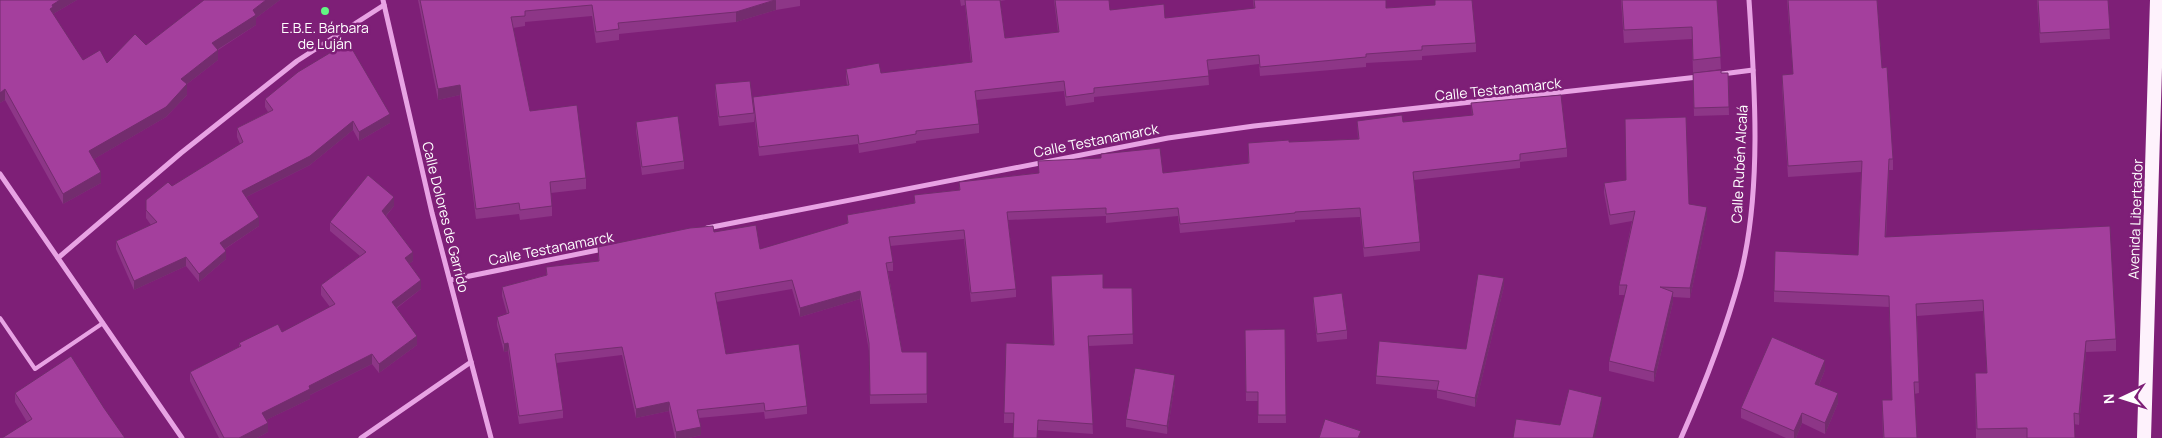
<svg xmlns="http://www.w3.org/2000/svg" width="2162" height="438" font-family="Manrope,sans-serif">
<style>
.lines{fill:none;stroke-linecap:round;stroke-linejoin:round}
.service{stroke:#e8a3e4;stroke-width:4}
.minor{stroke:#e8a3e4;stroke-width:5}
.trunk{stroke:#fef2fc;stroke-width:14}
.wall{fill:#8d3687}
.shaded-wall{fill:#732c6e}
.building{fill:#a43f9d;stroke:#732c6e}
.poi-dot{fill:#62f683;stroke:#7e1f77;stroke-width:2}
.labels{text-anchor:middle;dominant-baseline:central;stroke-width:5;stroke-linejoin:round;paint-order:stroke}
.poi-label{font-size:14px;fill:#fff;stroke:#7e1f77}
.street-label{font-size:14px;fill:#fff;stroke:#7e1f77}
</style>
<rect width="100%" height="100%" fill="#7e1f77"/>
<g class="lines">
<path class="service" d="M0 318 35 369 103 323"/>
<g class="minor">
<path d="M383 0 432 213 491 438"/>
<path d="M1722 74 1753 70"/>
<path d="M0 174 182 438"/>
<path d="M707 228 1168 138 1254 126 1698 77"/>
<path d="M58 258 181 153 297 61 384 5"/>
<path d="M450 280 603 249"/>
<path d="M361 438 471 362"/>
<path d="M1681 438C1704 386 1725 332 1740 277 1762 192 1755 88 1749 0"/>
</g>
<path class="trunk" d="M2144 438 2157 0"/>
</g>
<g class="wall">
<path d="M0 0H77L53 14 83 60 107 63 146 45 203 1V0H280L256 18V25L218 50V60L187 84V95L166 117 94 159 101 183 63 204 5 100 0 103Z"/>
<path d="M418 0H800V6L776 10 736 22 619 34V40L596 43 592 16 525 22V26L513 28 530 111 586 178V189L551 193 552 206V216L520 220 519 214 476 219 460 95 438 100Z"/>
<path d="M960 0H1006L1000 1 1005 38 1058 32 1054 0H1109L1110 10 1165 18 1254 9 1253 0H1386V8L1435 5V0L1476 43V52L1422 56V60L1366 63V67L1260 76 1259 64 1208 70 1209 85 1094 97V102L1066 106 1064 91 976 100 979 124V133L916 141V143L859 153 858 144 759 156 754 115V122L719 126 715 93V84L753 104V97L847 85 846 78V69L881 73 971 62 965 5 961 6Z"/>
<path d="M1621 0H1717L1721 69 1693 73 1692 39 1624 43Z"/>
<path d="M1787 0H1877L1882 68 1893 159V170H1889L1886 237 2116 339V351L2086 352 2079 425 2074 424 2075 438H1976L1975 373H1987L1983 311 1917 316 1919 393 1914 394 1917 438H1883L1882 400H1892L1889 307 1774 302V291L1858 255 1861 172 1788 177 1782 86V75L1793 74Z"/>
<path d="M2037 0H2108L2110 39 2040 43Z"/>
<path d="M1693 73H1728L1729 115 1694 116Z"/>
<path d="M265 99 390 123 359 141 353 130 310 165 246 197 259 226 225 249 226 259 199 282 186 266 134 290 116 249V241L151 225 146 218V200L172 186 240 144 237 137V128L268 112 265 107Z"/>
<path d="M1471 103 1567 148V157L1520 162V168L1414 180 1420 242V251L1364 257 1360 217 1295 220V222L1180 233 1178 216 1106 223V216L1008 220 1016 289V297L971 302 964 239 890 246 893 262V271H888L902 352H927V403L870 404 869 351 860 299 800 317 792 289 716 302 726 354 807 406V414L765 419 764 412 699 418 701 435 689 438H675L669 411 636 418 622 355 556 363 563 410V418L519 424 508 351 504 352 497 325V317L507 314 502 296V287L546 275V267L598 261V247L714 232 760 249 847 224V215L914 203V195L959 190V182L1039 173 1038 161 1163 173 1248 163V143L1289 142 1358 139 1357 121 1403 122 1472 116Z"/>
<path d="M636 122 684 161V169L642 175 636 131Z"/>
<path d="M1604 183 1689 204 1707 217 1690 298 1673 297V302L1654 382 1609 371V361L1625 295H1619V285L1632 221 1610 225 1604 193Z"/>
<path d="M394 206 386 216 413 261 409 264 421 289 397 308 417 345 379 373 372 364 310 395V399L266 420 268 432 257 438H219L190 381V372L239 347V343L282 332 330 307 321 295V285L360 256 330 231V222Z"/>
<path d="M1051 276 1103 288H1132L1133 344 1089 346 1093 434 1038 430 1013 423H1004V413L1053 345Z"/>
<path d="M1504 286 1475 407 1437 398V390L1376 384V376L1466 349Z"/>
<path d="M1313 297 1347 330V339L1317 342 1313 305Z"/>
<path d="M1285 329 1286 423H1258V401H1246L1245 330Z"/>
<path d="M1825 370 1819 385 1838 403 1825 434 1802 423 1796 438H1786L1741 418V408Z"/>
<path d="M1175 384 1167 434 1126 427V419Z"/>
<path d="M15 393 104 408 27 422 15 402Z"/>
</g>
<g class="shaded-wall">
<path d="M60 0H77L53 14 50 9 52 5Z"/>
<path d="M266 0H280L256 18V25L212 53V43Z"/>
<path d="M776 0V10L736 22V12Z"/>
<path d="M218 50V60L187 84V95L166 117 89 162V151Z"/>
<path d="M460 85V95L438 100V89Z"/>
<path d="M5 89V100L0 103V93Z"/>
<path d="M390 114V123L359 141V132Z"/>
<path d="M353 121V130L310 165 242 199V191Z"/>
<path d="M1889 159V170L1885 248V237Z"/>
<path d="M101 172V183L63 204V194Z"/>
<path d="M394 197V206L382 220V211Z"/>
<path d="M1707 207V217L1690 298V288Z"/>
<path d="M259 217V226L220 252V243Z"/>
<path d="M226 251V259L199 282V274Z"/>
<path d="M413 252V261L405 267V258Z"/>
<path d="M186 257V266L134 290V281Z"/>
<path d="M1504 278V286L1475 407V398Z"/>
<path d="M421 280V289L392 311V302Z"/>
<path d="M860 291V299L800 317V308Z"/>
<path d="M1673 292V302L1654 382V372Z"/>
<path d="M417 336V345L379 373V364Z"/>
<path d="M2086 341V352L2079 425V414Z"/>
<path d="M508 343V351L504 352V344Z"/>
<path d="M372 354V364L310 395V399L262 422V413L309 386Z"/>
<path d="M1825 360V370L1815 394V384Z"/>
<path d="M1175 375V384L1167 434V426Z"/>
<path d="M1838 393V403L1825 434V423Z"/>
<path d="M1602 397V405L1595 438H1593Z"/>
<path d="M669 402V411L636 418V409Z"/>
<path d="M1802 413V423L1796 438H1794V431Z"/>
<path d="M268 423V432L257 438H239Z"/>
<path d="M701 427V435L689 438H676V432Z"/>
</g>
<g class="building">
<path d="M0 0H60L52 5 53 7 50 9 83 60 100 50 107 63 135 34 146 45 204 0H266L253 10 256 15 212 43 218 50 181 79 187 84 166 107 89 151 101 172 63 194 5 89 0 93Z"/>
<path d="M420 0H775L736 12 618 23 619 29 596 32 592 5 525 11V16L511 17 530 111 577 105 586 178 550 182 552 206 520 210 519 203 476 209 460 85 438 89Z"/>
<path d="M965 0H1000L1005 38 1059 32 1055 0H1109L1110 10 1164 4 1165 18 1255 8 1254 0H1386V8L1435 5V0H1472L1476 43 1422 46V50L1366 54V57L1260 67 1259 55 1207 60 1209 76 1094 88V93L1066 97 1064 81 975 91 979 124 916 131V134L859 144 858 135 759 147 753 97 849 85 846 69 879 63 881 73 972 62Z"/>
<path d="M1622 0H1717L1721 57 1693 60 1692 27 1624 30Z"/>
<path d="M1788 0H1877L1882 68 1887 67 1893 159H1889L1885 237 2110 226 2116 339 2086 341 2079 414 2074 413 2075 438H2027V428L1977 429 1975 373H1987L1983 300 1916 304 1919 382H1914L1917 438H1884L1882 400H1892L1889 296 1774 291 1775 251 1858 255 1862 161 1788 166 1782 75 1793 74Z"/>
<path d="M2038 0H2108L2110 29 2040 33Z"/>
<path d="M348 42 390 114 359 132 353 121 310 156 242 191 259 217 220 243 226 251 199 274 186 257 134 281 116 241 157 222 146 210V200L168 182 172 186 243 142 237 128 273 110 265 99 298 72Z"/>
<path d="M1721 70V73H1728L1729 107 1694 108 1693 73Z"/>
<path d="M750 81 754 113 719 117 715 84Z"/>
<path d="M1561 95 1567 148 1520 154V160L1413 172 1420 242 1364 248 1360 208 1295 212V213L1180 224 1178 208 1106 214V208L1007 212 1016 289 971 293 964 230 889 237 893 262 886 263 902 352H927V394L870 395 869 343 860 291 800 308 792 280 715 293 726 354 799 344 807 406 765 411 764 403 697 410 701 427 676 432 669 402 636 409 622 347 555 354 563 410 519 416 508 343 504 344 497 317 509 313 502 287 547 275 546 267 599 261 598 247 690 228 713 226 714 232 756 225 760 249 848 223 847 215 915 203 914 195 960 190 959 182 1039 173 1038 161 1101 158V154L1160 148 1163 173 1249 163 1248 143 1289 140V142L1359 139 1357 121 1402 115 1403 122 1473 115 1471 103Z"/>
<path d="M678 116 684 161 642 167 636 122Z"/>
<path d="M1686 117 1689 204 1707 207 1690 288 1660 287 1673 292 1654 372 1609 361 1627 285H1619L1635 211 1610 215 1604 183 1626 180 1625 119Z"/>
<path d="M368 175 394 197 382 211 413 252 405 258 421 280 392 302 417 336 379 364 372 354 309 386 310 389 262 413 268 423 239 438H224L190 372 241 346 239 343 278 324 282 332 335 304 321 285 366 252 330 222Z"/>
<path d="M1103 274V288H1132L1133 334 1088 336 1093 424 1038 420 1037 438H1013L1014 413H1004L1006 343 1054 345 1051 276Z"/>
<path d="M1478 274 1504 278 1475 398 1437 390 1439 381 1376 376 1379 341 1466 349Z"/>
<path d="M1342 293 1347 330 1317 334 1313 297Z"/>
<path d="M1285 329 1286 415H1258V392H1246L1245 330Z"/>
<path d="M1772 337 1825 360 1815 384 1838 393 1825 423 1802 413 1794 431 1741 408Z"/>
<path d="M71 356 104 408 125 438H2L32 419 15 393Z"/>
<path d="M1135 368 1175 375 1167 426 1126 419Z"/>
<path d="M1569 389 1602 397 1593 438H1513L1516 419 1560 425Z"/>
<path d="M1325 419 1361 431 1358 438H1319Z"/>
</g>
<circle class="poi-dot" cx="325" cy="11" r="5"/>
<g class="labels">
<g class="poi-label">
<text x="325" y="27">E.B.E. Bárbara<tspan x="325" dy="16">de Luján</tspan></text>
</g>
<g class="street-label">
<text transform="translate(1498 89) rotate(-6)">Calle Testanamarck</text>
<text transform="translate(1096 140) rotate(-11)">Calle Testanamarck</text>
<text transform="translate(1739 164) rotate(-87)">Calle Rubén Alcalá</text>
<text transform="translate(446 217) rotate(76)">Calle Dolores de Garrido</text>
<text transform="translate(2135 219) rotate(-88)">Avenida Libertador</text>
<text transform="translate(551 248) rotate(-11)">Calle Testanamarck</text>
</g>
</g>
<g transform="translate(2122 398) rotate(266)" stroke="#7e1f77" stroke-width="4" paint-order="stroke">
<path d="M0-4L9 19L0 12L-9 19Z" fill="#ffffff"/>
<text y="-8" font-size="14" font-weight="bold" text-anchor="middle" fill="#ffffff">N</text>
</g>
</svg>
